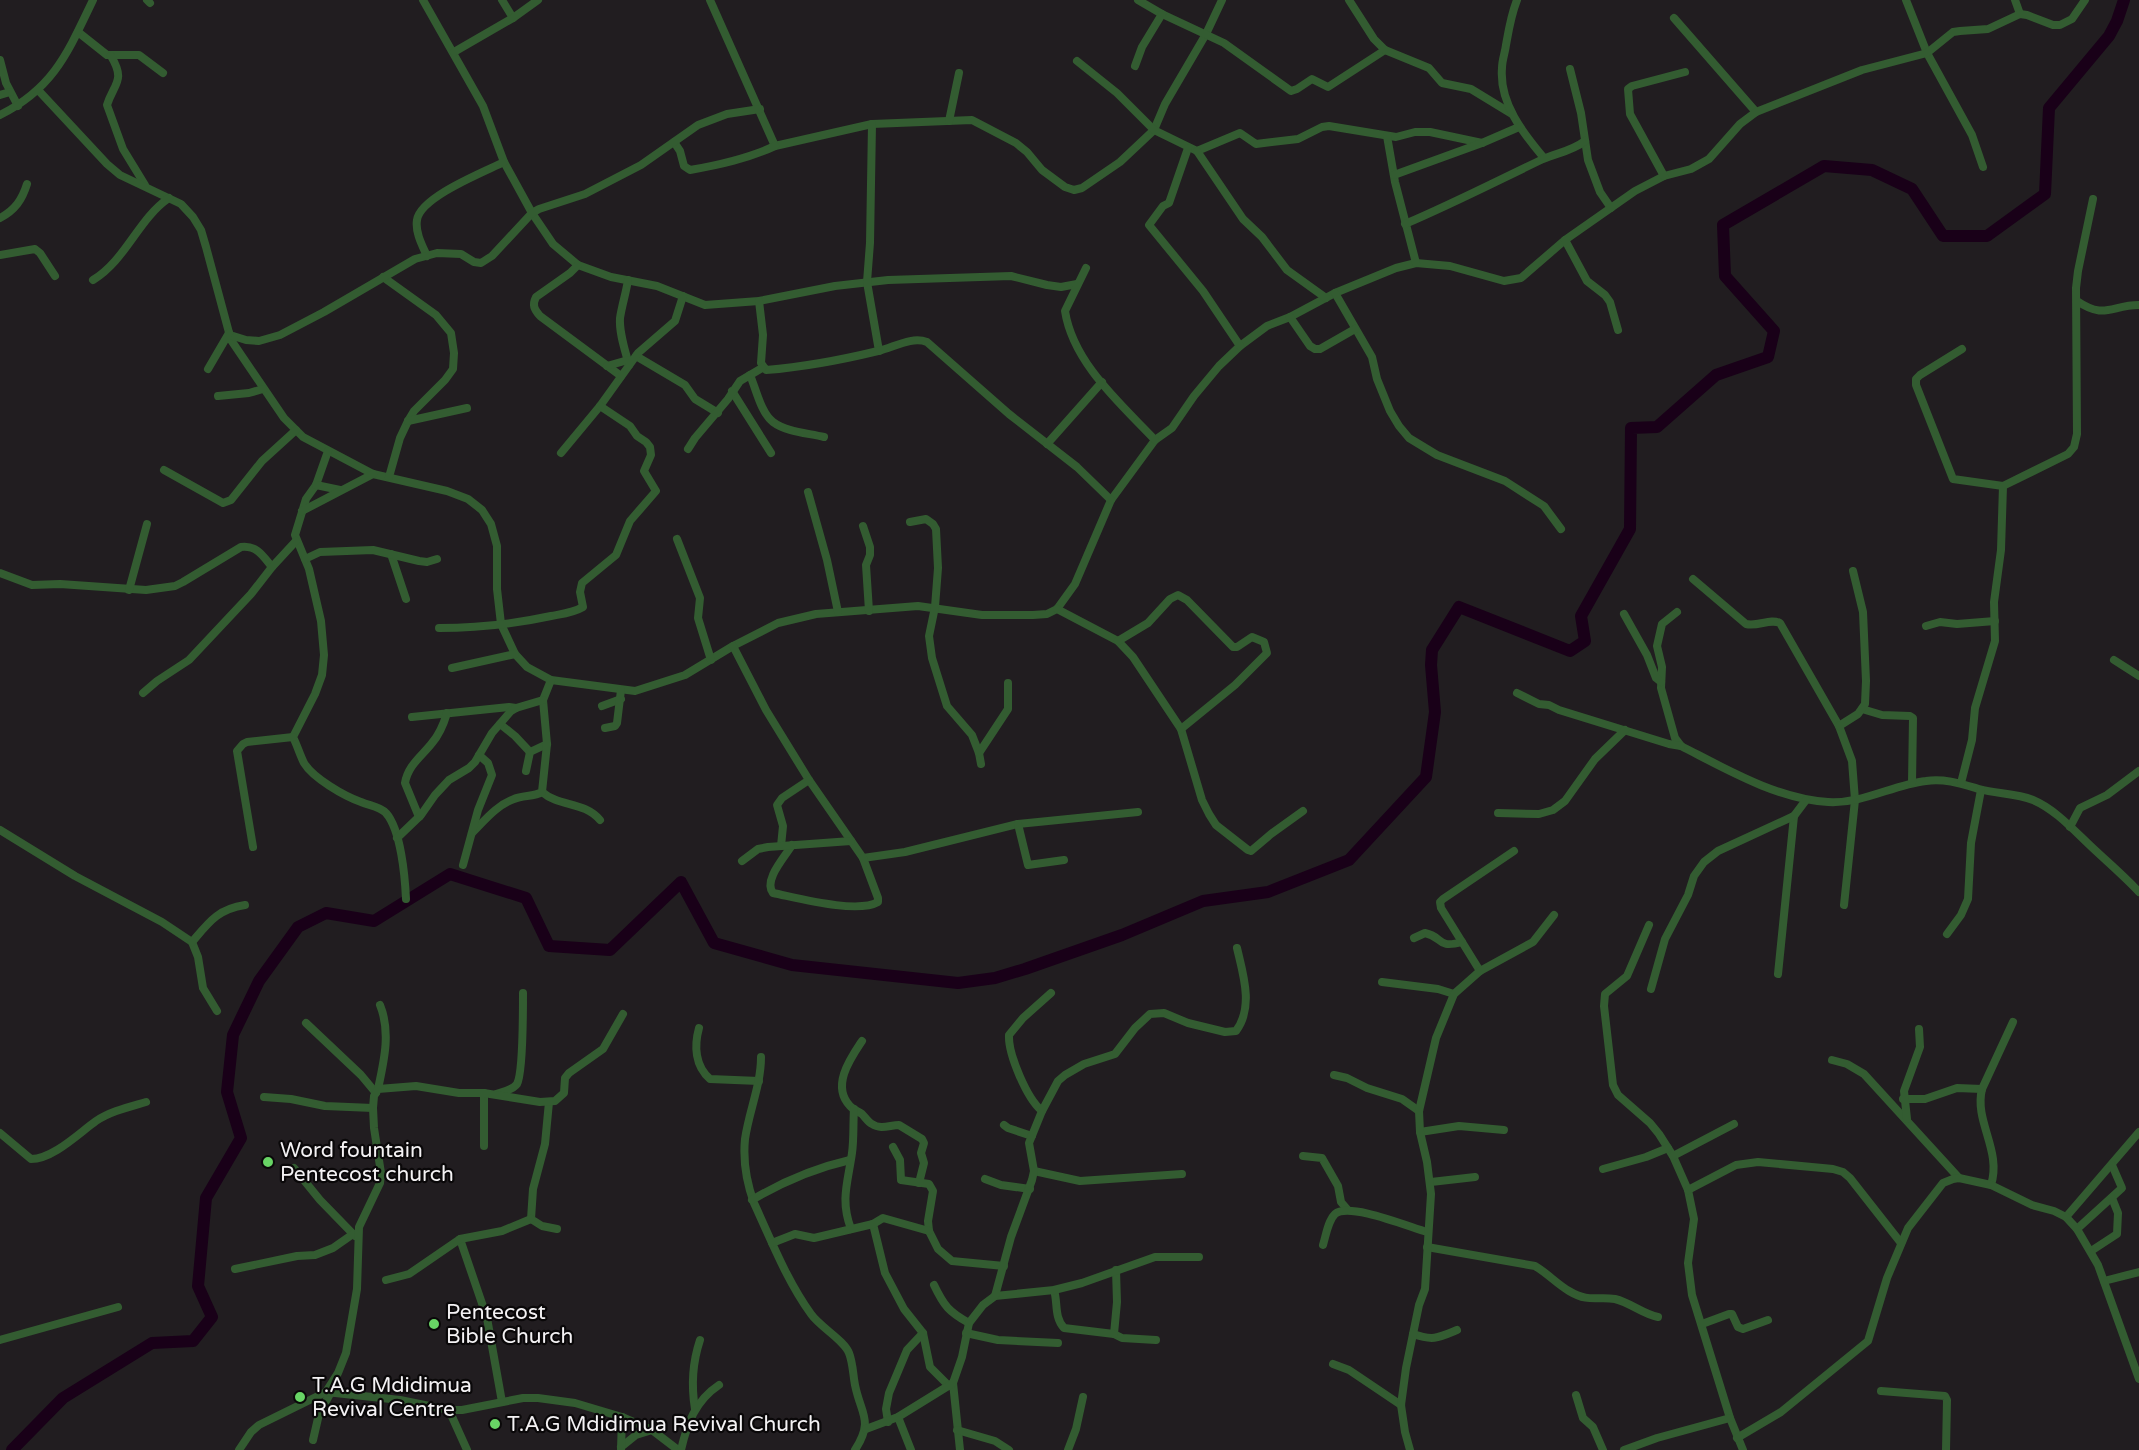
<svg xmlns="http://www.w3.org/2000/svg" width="2139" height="1450" font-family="'Varela Round',sans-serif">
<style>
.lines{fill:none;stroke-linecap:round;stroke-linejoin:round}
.river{stroke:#190018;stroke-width:12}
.minor{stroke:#335c31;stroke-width:8}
.poi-dot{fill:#68d465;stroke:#0a0809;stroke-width:2}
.labels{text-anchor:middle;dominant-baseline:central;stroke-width:4.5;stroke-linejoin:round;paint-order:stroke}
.poi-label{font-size:21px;fill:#f4f2f4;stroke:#0a0809;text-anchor:start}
</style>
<rect width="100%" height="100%" fill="#211d20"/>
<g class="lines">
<path class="river" d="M12 1450 63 1398 152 1343 193 1341 212 1317 198 1286 206 1198 241 1138 227 1092 233 1035 259 981 298 927 326 913 374 921 450 874 526 898 549 946 610 950 681 882 714 943 792 965 958 983 995 978 1025 969 1122 935 1203 901 1268 892 1349 860 1426 777 1435 712 1431 665 1432 650 1459 607 1570 651 1585 641 1581 616 1630 529 1631 428 1657 427 1716 375 1768 357 1774 331 1725 276 1723 225 1824 166 1872 170 1912 189 1943 236H1987L2045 194 2049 108 2109 36 2117 21 2124 0"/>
<g class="minor">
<path d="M147 0 150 3"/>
<path d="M423 0 483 106 504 162 532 213 553 244 578 265 611 277 657 286 705 305 759 301 835 286 888 280 1011 276 1047 285 1061 287 1077 284"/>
<path d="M502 0 513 18"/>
<path d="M710 0 775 146 872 124 972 120 1016 143 1027 152 1042 170 1065 187 1074 190 1082 188 1120 162 1154 130 1165 104 1206 34 1222 0"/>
<path d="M1138 0 1162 14 1224 43 1291 91 1297 89 1312 79 1328 87 1385 50"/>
<path d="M1349 0 1374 39 1385 50 1429 68 1442 83 1471 89 1512 114"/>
<path d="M1517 0C1511 15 1509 28 1506 45 1505 53 1502 60 1502 68 1499 103 1523 133 1544 158"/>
<path d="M1906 0 1927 53 1972 135 1983 167"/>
<path d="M2015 0 2020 14"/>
<path d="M1674 18 1756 112"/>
<path d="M78 32 107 55H139L163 73"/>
<path d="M454 52 513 18 538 0"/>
<path d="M111 56C126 81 114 83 107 105L123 149 145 185"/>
<path d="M0 60 6 83 18 106"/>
<path d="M1077 61 1117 93 1154 130 1197 151 1240 133 1256 144 1298 139 1322 127 1329 126 1396 137 1415 132H1430L1482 143"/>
<path d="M1135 66 1142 47 1162 14"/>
<path d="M1570 69 1581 113 1588 160 1600 192 1611 208"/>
<path d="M39 91 107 164 120 175 181 204 193 217 201 230 206 247 231 340 284 418 303 437 373 474 447 491 468 499 482 510 491 524 497 546V589L501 624 515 654 527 667 551 680 635 691 685 675 733 646 778 623 816 614 918 606 982 615H1033L1047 614 1057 609 1075 584 1111 500 1155 440 1172 428 1194 396 1219 366 1240 346 1267 326 1290 317 1335 293 1396 268 1416 263 1450 266 1504 281 1521 278 1565 240 1635 191 1664 176 1691 169 1709 159 1740 124 1756 112 1862 70 1927 53 1953 32 1960 31 1988 29 2020 14 2027 15 2053 25H2060L2072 19 2085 0"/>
<path d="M0 95 10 92"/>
<path d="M0 115C54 88 68 52 93 0"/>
<path d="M949 121 959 73"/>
<path d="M872 124 870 243 867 282 879 351"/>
<path d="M1387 136 1395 182 1416 263"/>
<path d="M674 142 680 151 684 166 690 170C719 165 747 159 775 146"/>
<path d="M1188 148 1169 203 1163 206 1149 225 1203 291 1240 346"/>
<path d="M1197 151 1243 219 1262 237 1287 270 1326 298"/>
<path d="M1394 175 1482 143 1519 127"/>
<path d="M1664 176 1630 114 1628 89 1632 86 1685 72"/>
<path d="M0 218C15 210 22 200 27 184"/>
<path d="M1405 224C1452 204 1497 181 1543 159 1557 153 1572 151 1585 141"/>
<path d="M1565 240 1587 281 1605 295 1610 302 1618 330"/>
<path d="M0 255 35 249 40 253 55 276"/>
<path d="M427 256C422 245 415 232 417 220 420 197 484 172 504 162"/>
<path d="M578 265 570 273 536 297C532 305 534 309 540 316L621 376"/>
<path d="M1086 268 1065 311C1073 363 1121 404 1155 440"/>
<path d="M383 277 436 315 451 333 454 353 453 369 445 380 414 411 408 421 400 438 389 477"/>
<path d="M93 280C126 260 138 219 169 198"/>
<path d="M628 280C626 293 622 305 620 318 619 333 625 350 629 365"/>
<path d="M1335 293 1372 357 1377 379 1390 411 1399 426 1409 438 1437 455 1505 481 1544 506 1561 529"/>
<path d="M759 301 763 335 761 363 766 370C803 367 841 360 878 351 893 348 911 336 927 342L1009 414 1077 467 1111 500"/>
<path d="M2077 301C2105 320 2111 305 2139 305"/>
<path d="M1290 317 1310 346 1315 349H1320L1355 329"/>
<path d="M230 335 246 340 259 341 280 335 324 312 415 259 437 253 461 254 474 262 481 263 492 256 532 213 539 209 585 194 641 165 698 125 727 114 760 109"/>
<path d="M1962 349 1920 375 1916 379V385L1953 479 2003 486"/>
<path d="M636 356 685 385 695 399 718 413"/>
<path d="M607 366 628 360"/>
<path d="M208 369 229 333"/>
<path d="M750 375C756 389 761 413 773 422 786 432 808 433 824 437"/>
<path d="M732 391 771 453"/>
<path d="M218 396 249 393 263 389"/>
<path d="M408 421 467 408"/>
<path d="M1047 444 1102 382"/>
<path d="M688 449 695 438 728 399 740 381 762 368"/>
<path d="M328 451 316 485 306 499 295 535 309 569 321 621 324 655 322 675 315 694 293 737C297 745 300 755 304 763 313 778 344 796 361 802 370 806 379 806 386 813 401 830 405 877 406 899"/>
<path d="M561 453 600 406 638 353 675 321 683 296"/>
<path d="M164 470 223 503 231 500 262 461 296 430"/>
<path d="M316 485 340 490"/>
<path d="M808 492 827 560 838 612"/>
<path d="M302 511 373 474"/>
<path d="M910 522 926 519 933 524 936 529 938 568 935 607 929 636 932 658 947 706 972 735 979 753 981 764"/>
<path d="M863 526 870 547V555L866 565 869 611"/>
<path d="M677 539 700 598 698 618 711 660"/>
<path d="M391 554 406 599"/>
<path d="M305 559 320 552 373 550 419 561 427 562 437 559"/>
<path d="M0 573 32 585 60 584 146 590 175 586 183 582 241 547C257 545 263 556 272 567"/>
<path d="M1693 579 1746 624C1758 627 1770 618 1780 623L1839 726 1852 761 1855 800 1844 905"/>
<path d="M129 590 147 524"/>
<path d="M1057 609 1118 641 1133 657 1181 729 1202 800 1209 814 1216 825 1248 850 1251 851 1271 834 1303 811"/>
<path d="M1677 612 1662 624 1657 646 1662 667 1661 688 1675 738 1681 746C1726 769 1777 799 1828 802 1863 804 1892 785 1926 781 1944 778 1962 784 1979 789 1996 794 2016 793 2033 800 2057 810 2077 834 2096 851 2111 865 2126 878 2139 892"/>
<path d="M1624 614 1647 655 1656 678 1661 682"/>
<path d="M1926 626 1940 622 1957 624 1995 621"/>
<path d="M439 628C476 628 514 624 551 616 561 614 573 613 583 607L580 592 582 583 616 555 630 521 656 491 644 471 651 455 650 447 646 442 637 436 630 426 600 406"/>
<path d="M1118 641 1148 623 1170 599 1178 595 1187 600 1233 647H1237L1252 637 1264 642 1267 653 1235 685 1181 729"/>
<path d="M733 646 766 710 809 780 863 858 905 852 1018 824 1138 812"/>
<path d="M2114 660 2139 676"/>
<path d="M452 668 515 654"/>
<path d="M143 693 157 681 189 660 251 594 272 567 296 541"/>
<path d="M1517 693 1539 704 1549 705 1559 710 1669 744 1681 746"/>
<path d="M602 706 621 699"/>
<path d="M1862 709 1882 715 1910 716 1913 718 1912 783"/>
<path d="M412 717 509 707 516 708"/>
<path d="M500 724 515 736 530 752"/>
<path d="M1839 726 1858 714 1865 704 1866 681 1863 612 1853 571"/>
<path d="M605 728 615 726 617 723 621 690"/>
<path d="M979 753 1008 709V683"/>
<path d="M526 771 530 752 547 744"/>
<path d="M1961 783 1972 740 1975 708 1995 641 1994 602 2001 550 2003 486 2068 454 2074 447 2077 434 2076 288 2078 271 2093 199"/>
<path d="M542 792C559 807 584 801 600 820"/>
<path d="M1498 813 1539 814 1553 810 1565 801 1595 759 1625 730"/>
<path d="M419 817 405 783C408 765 422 756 432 743 439 735 444 723 447 713"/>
<path d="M1018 824 1028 865 1064 860"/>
<path d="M2070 827 2080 808 2107 795 2139 771"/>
<path d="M0 830 75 876 162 922 192 942 198 957 203 988 217 1011"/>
<path d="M472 833C485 820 497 805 514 799 523 795 534 797 542 792L547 744 543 700 551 680"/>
<path d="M397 838 421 815 435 795 449 780 469 768 475 762 492 733 511 711 516 708 543 700"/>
<path d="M792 845C785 857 763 880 773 893 798 898 857 914 878 902V898L863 858"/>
<path d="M781 846 783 826 777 805 782 798 809 780"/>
<path d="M253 847 237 751 243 744 247 742 293 737"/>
<path d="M742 861 758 849 768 847 851 841"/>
<path d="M463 865 478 810 492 775 488 763 479 755"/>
<path d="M1649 925 1627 976 1605 994 1604 1006 1613 1085 1618 1095 1650 1123 1659 1134 1673 1156 1688 1190 1694 1219 1688 1263 1692 1295 1730 1418 1743 1450"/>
<path d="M1947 934 1961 915 1968 899 1971 843 1981 790"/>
<path d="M1414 938 1425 933C1444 937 1436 949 1462 942"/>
<path d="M192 942C209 922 218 909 245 905"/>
<path d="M1480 971 1441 908 1440 902 1443 899 1514 851"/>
<path d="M1778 974 1794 816"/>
<path d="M1382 982 1438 989 1454 994"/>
<path d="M1651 989 1665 939 1688 895 1694 876 1704 862 1718 851 1794 816 1806 800"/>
<path d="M306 1023 361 1075 376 1093"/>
<path d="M699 1028C694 1046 695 1066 710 1079L759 1081"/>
<path d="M862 1041C850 1059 831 1086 850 1106 853 1110 858 1111 862 1114 865 1117 868 1122 872 1124 881 1130 890 1125 899 1125L922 1139 924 1143 921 1153 924 1163 919 1183"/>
<path d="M761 1057C761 1085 749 1111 745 1139 743 1160 747 1184 754 1203 771 1240 787 1281 811 1314 820 1327 844 1340 849 1353 853 1363 853 1375 855 1385 861 1415 874 1420 855 1450"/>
<path d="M1832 1060 1847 1064 1864 1074 1959 1178"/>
<path d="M1334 1075 1347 1078 1367 1088 1402 1099 1419 1111"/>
<path d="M378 1089C384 1061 391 1032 380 1005"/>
<path d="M496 1094C502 1092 513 1090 517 1084 523 1073 523 1009 523 993"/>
<path d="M264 1097 291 1099 325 1106 373 1108"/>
<path d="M1903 1099H1925L1957 1088 1982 1089"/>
<path d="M549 1102 545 1144 533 1189 531 1219 542 1226 557 1229"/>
<path d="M1042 1111C1027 1099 1008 1054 1009 1035L1023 1018 1051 993"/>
<path d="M1907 1119 1904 1091 1920 1047 1919 1029"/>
<path d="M1004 1125 1008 1128 1032 1136"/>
<path d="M1420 1132 1459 1126 1504 1130"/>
<path d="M0 1133 31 1159C53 1159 79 1133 96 1121 111 1111 129 1107 146 1102"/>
<path d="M484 1146V1093"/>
<path d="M893 1147 900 1160 901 1180 929 1184 933 1191 928 1221 929 1231 938 1249 952 1261 1004 1266"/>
<path d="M1303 1156 1322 1158 1338 1186 1341 1202 1347 1209"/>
<path d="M1673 1156 1734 1124"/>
<path d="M294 1168 320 1200 355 1236"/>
<path d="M1603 1169 1646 1157 1668 1148"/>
<path d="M1034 1171 1080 1181 1182 1174"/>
<path d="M985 1179 1001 1185 1030 1189"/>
<path d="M1431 1182 1475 1177"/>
<path d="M1991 1185C2002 1150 1974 1122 1982 1089L2013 1022"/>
<path d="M1688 1190 1736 1165 1758 1162 1833 1169 1843 1172 1850 1178 1901 1243"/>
<path d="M752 1200C784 1181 815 1168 850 1160"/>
<path d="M2066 1217 2139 1132"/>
<path d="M873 1224 885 1273 904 1309 923 1333 930 1367 949 1386"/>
<path d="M851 1229C840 1200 848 1182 852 1153 854 1139 853 1124 854 1109"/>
<path d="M2077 1229 2122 1188 2112 1165"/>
<path d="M460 1239 487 1318 502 1402"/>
<path d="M772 1243 795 1234 814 1238 873 1224 883 1218 929 1231"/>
<path d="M1323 1245C1326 1235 1328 1221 1335 1214 1349 1202 1409 1227 1427 1232"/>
<path d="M1427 1247 1535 1266C1547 1273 1557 1284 1569 1291 1589 1303 1597 1296 1615 1299 1631 1303 1643 1314 1658 1317"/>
<path d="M2091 1251 2117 1234 2118 1213 2112 1198"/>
<path d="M235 1269 297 1256 315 1255 333 1248 353 1234"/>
<path d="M1116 1270 1117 1302 1114 1334 1122 1338 1156 1340"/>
<path d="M386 1280 409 1274 460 1239 502 1231 531 1219"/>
<path d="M2104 1281 2139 1272"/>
<path d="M934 1285C944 1306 949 1312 969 1323"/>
<path d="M1054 1290C1058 1303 1054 1317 1064 1328L1114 1334"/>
<path d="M995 1296 1054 1290 1082 1283 1155 1257H1199"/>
<path d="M1702 1324 1729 1314H1732L1738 1327 1743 1329 1768 1320"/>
<path d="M966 1333 998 1340 1058 1343"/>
<path d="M1413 1334C1433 1341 1438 1338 1457 1330"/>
<path d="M0 1340 118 1307"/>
<path d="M1333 1364 1349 1370 1401 1405"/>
<path d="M953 1383 960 1450"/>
<path d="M1881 1391 1945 1396 1947 1400 1946 1450"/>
<path d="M326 1392 338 1373 346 1353 357 1289 359 1227 380 1183 381 1173 374 1128 373 1108 374 1096 378 1089 416 1086 459 1093H484L540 1102 555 1101 564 1093 565 1078 569 1073 603 1049 623 1014"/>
<path d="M1576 1395 1583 1418 1593 1427 1603 1450"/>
<path d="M695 1409C691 1385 692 1364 700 1340"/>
<path d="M449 1410 467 1450"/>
<path d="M898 1417 911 1450"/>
<path d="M888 1422 886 1409 889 1393 907 1350 923 1333"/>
<path d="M866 1429 898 1417 953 1383 962 1357 969 1323 983 1305 995 1296 1011 1237 1032 1180 1034 1171 1029 1143 1042 1111 1058 1081 1065 1075 1084 1064 1115 1054 1135 1028 1150 1014 1164 1013 1188 1023 1225 1032 1236 1031C1254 1007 1243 974 1237 948"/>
<path d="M957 1430 995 1441 1009 1450"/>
<path d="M1737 1438 1781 1412 1868 1341 1887 1278 1908 1228 1943 1183 1953 1179 1959 1178 1991 1185 2032 1205 2054 1211 2066 1217 2077 1229 2098 1265 2139 1379"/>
<path d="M313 1440 319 1414 331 1392"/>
<path d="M621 1447 636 1435 652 1430"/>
<path d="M621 1449 622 1417"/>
<path d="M239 1450 251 1432 259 1425 326 1392 400 1400 449 1410H462L523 1398H538L575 1403 622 1417 652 1430 678 1450"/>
<path d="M681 1450C687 1424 695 1401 719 1385"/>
<path d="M1068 1450 1076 1429 1083 1397"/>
<path d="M1410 1450 1405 1432 1401 1405 1406 1368 1419 1305 1425 1289 1431 1194 1427 1162 1420 1132 1419 1111 1436 1038 1454 994 1480 971 1533 942 1554 915"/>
<path d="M1624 1450 1657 1438 1730 1418"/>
</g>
</g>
<g class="poi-dot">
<circle cx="268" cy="1162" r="6"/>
<circle cx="434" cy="1324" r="6"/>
<circle cx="300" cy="1397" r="6"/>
<circle cx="495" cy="1424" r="6"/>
</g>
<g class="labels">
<g class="poi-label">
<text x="280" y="1150">Word fountain<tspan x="280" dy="24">Pentecost church</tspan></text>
<text x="446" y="1312">Pentecost<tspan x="446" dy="24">Bible Church</tspan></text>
<text x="312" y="1385">T.A.G Mdidimua<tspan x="312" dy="24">Revival Centre</tspan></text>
<text x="507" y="1424">T.A.G Mdidimua Revival Church</text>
</g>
</g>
</svg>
